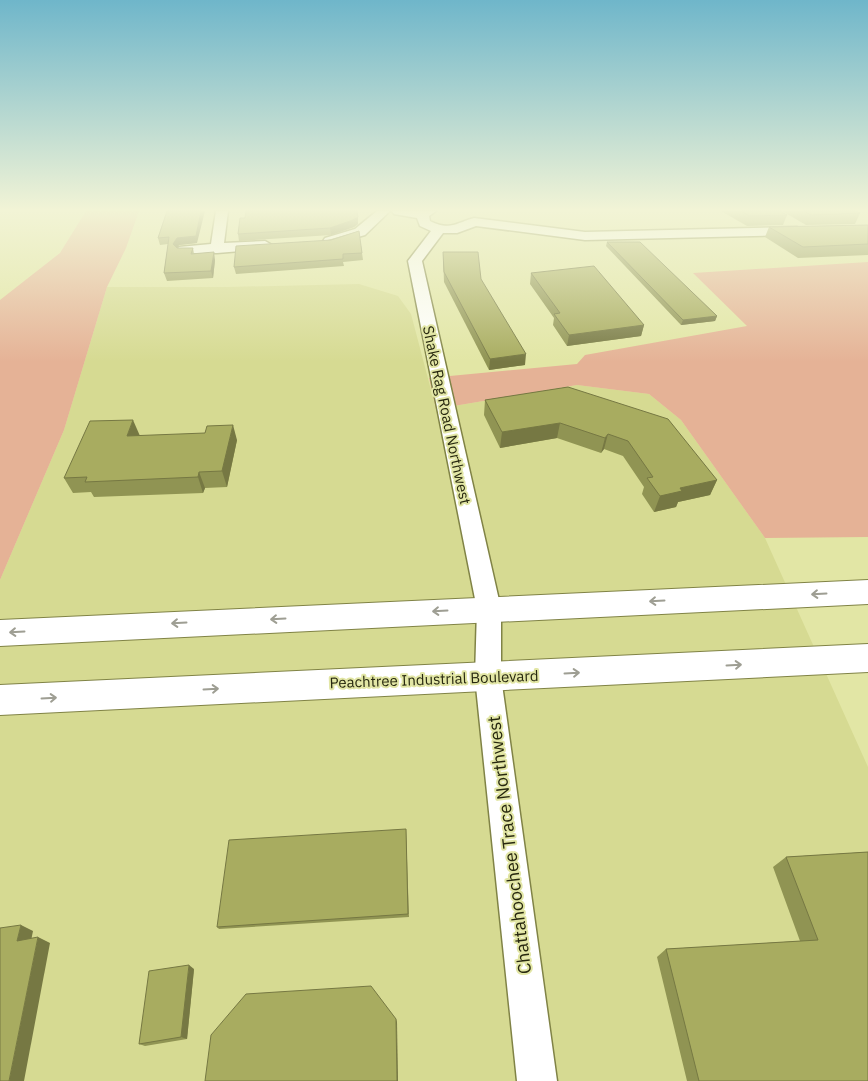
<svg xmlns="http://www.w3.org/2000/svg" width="868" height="1081" font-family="'IBM Plex Sans',sans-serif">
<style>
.built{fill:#d6da92}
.green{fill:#e5b296}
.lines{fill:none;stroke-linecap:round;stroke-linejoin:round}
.minor-casing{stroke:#808346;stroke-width:3}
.trunk-casing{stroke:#808346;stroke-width:2}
.minor{fill:#fff;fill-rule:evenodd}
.trunk{fill:#fff;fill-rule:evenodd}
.wall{fill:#909453}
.shaded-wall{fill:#767843}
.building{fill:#a8ac60;stroke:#767843}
.oneway{stroke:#9e9e93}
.labels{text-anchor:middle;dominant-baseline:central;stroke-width:4;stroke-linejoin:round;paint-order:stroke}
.street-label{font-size:15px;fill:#27280f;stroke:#e2e6a5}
.near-street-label{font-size:18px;fill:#27280f;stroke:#e2e6a5}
</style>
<rect width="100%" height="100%" fill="#e2e6a5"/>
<path class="built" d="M359 284 398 296 411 314 436 409 577 385 649 394 681 420 765 538 868 767V1081H0V580L64 430 107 287H228Z"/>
<g class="green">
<path d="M86 211H139L126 248 107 287 64 430 0 580V300L60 253Z"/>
<path d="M868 262V537L765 538 681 420 649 394 577 385 436 409 429 378 577 364 585 355 747 326 693 273Z"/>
</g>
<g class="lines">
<defs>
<g id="minor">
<path d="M216 211H228L224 243 265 241 272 245 265 249 217 253H179L177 250 179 247 211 244Z"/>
<path d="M377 211H390L365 235 330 245 323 241 325 238 355 229Z"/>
<path d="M392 211H436L429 216 430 221C450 231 456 223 474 218L585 232 797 227 803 231 797 235 585 240 476 226 457 233H443L422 261 501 609V677L557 1081H517L475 677 477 609 408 261 431 231 420 226 417 218 394 214Z"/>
</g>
<g id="trunk">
<path d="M868 580V604L0 646V620Z"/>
<path d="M868 644V672L0 715V685Z"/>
</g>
</defs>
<use href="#minor" class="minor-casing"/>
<use href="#trunk" class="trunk-casing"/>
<use href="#minor" class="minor"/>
<use href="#trunk" class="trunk"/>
</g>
<g class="wall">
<path d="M167 211 197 243 179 245 177 248H193L194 254 215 260 213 278 167 281 164 273 168 244 160 245 158 238Z"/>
<path d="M721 211H780L787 215 783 225 747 226Z"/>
<path d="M782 211H855L860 213 855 224 806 225Z"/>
<path d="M358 224 354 227 331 235 239 241 238 234Z"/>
<path d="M868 225V255L798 258 765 237 769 227Z"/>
<path d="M359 231 363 260 343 262 344 266 236 274 234 267Z"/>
<path d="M607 242 717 316 715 321 681 325 606 246Z"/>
<path d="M443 252 525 365 489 370 444 282Z"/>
<path d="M531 273 644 325 641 336 567 346 553 325 554 318 530 284Z"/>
<path d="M568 387 717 480 710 495 678 502 676 507 654 512 642 494 644 487 623 456 604 449 601 453 557 438 500 448 484 415 485 400Z"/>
<path d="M140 436 237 440 227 487 205 488 203 493 94 497 91 492 73 493 64 478Z"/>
<path d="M406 829 409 917 219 929 217 927Z"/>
<path d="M868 852V1081H687L657 957 666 949 800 941 773 867 786 857Z"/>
<path d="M194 969 187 1039 145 1046 139 1044Z"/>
</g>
<g class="shaded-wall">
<path d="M201 211H205L197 243 179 245 175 251 173 244 177 238Z"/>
<path d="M358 217V224L354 227 331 235 330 228Z"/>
<path d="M214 252 215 260 213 278 211 271Z"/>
<path d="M717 316 715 321 681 325 683 320Z"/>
<path d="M644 325 641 336 567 346 569 335Z"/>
<path d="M526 354 525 365 489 370 490 359Z"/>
<path d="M133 420 140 436H127Z"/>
<path d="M560 423 557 438 500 448 502 432Z"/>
<path d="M233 425 237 440 227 487 222 471Z"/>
<path d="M608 434 604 449 601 453 605 438Z"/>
<path d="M199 472 205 488 203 493 198 477Z"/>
<path d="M717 480 710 495 678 502 676 507 654 512 660 496 680 488Z"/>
<path d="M21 925 33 931 30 946 17 941Z"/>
<path d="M38 937 50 943 24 1081H9Z"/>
<path d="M189 965 194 969 187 1039 181 1037Z"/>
<path d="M396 1019 397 1022 398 1081H397Z"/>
</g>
<g class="building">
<path d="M167 211H201L196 236 177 238 173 244 177 248H193L191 254 214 252 211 271 164 273 169 237 158 238Z"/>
<path d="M246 211H357L358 217 353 220 330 228 238 234 240 218H245Z"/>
<path d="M741 211H780L787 215 750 216Z"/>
<path d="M804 211H855L860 213 811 215Z"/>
<path d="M868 225V244L803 247 769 227Z"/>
<path d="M359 231 362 253 343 254V259L234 267 236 246 331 240Z"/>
<path d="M607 242H640L717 316 683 320Z"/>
<path d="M443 252H478L481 279 526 354 490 359 444 272Z"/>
<path d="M594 266 644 325 569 335 554 314 560 313 531 273Z"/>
<path d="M568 387 668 419 717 480 680 488 682 491 660 496 647 478 653 477 628 441 608 434 605 438 560 423 502 432 485 400Z"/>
<path d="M133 420 127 436 205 433 207 426 233 425 222 471 199 472 198 477 85 482 87 477 64 478 90 421Z"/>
<path d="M406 829 408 914 217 927 229 840Z"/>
<path d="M868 852V1081H699L666 949 818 940 786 857Z"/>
<path d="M21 925 17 941 38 937 9 1081H0V928Z"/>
<path d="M189 965 181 1037 139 1044 149 971Z"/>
<path d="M371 986 396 1019 397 1081H205L211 1035 246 994Z"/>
</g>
<defs><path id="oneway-shaft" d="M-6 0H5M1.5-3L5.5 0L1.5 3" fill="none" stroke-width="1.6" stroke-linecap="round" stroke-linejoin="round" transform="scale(1.25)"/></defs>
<g class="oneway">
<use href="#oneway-shaft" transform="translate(819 594) rotate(177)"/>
<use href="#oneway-shaft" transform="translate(657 601) rotate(177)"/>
<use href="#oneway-shaft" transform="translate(440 611) rotate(177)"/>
<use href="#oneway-shaft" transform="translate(278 619) rotate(177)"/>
<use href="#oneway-shaft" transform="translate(179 623) rotate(177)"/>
<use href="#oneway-shaft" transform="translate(17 632) rotate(177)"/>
<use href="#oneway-shaft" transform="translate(734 665) rotate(-3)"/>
<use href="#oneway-shaft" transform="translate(572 673) rotate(-3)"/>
<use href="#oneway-shaft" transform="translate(211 689) rotate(-3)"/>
<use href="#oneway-shaft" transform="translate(49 698) rotate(-3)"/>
</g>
<linearGradient id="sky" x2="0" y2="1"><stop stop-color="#6fb6ca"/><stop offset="0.58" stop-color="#f2f4d6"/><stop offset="1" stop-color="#f2f4d6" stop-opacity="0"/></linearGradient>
<rect width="868" height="362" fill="url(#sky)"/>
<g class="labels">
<g class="street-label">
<text transform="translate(447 415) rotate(78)">Shake Rag Road Northwest</text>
<text transform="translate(434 679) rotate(-2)">Peachtree Industrial Boulevard</text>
</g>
<g class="near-street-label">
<text transform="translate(509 845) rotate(-97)">Chattahoochee Trace Northwest</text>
</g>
</g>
</svg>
